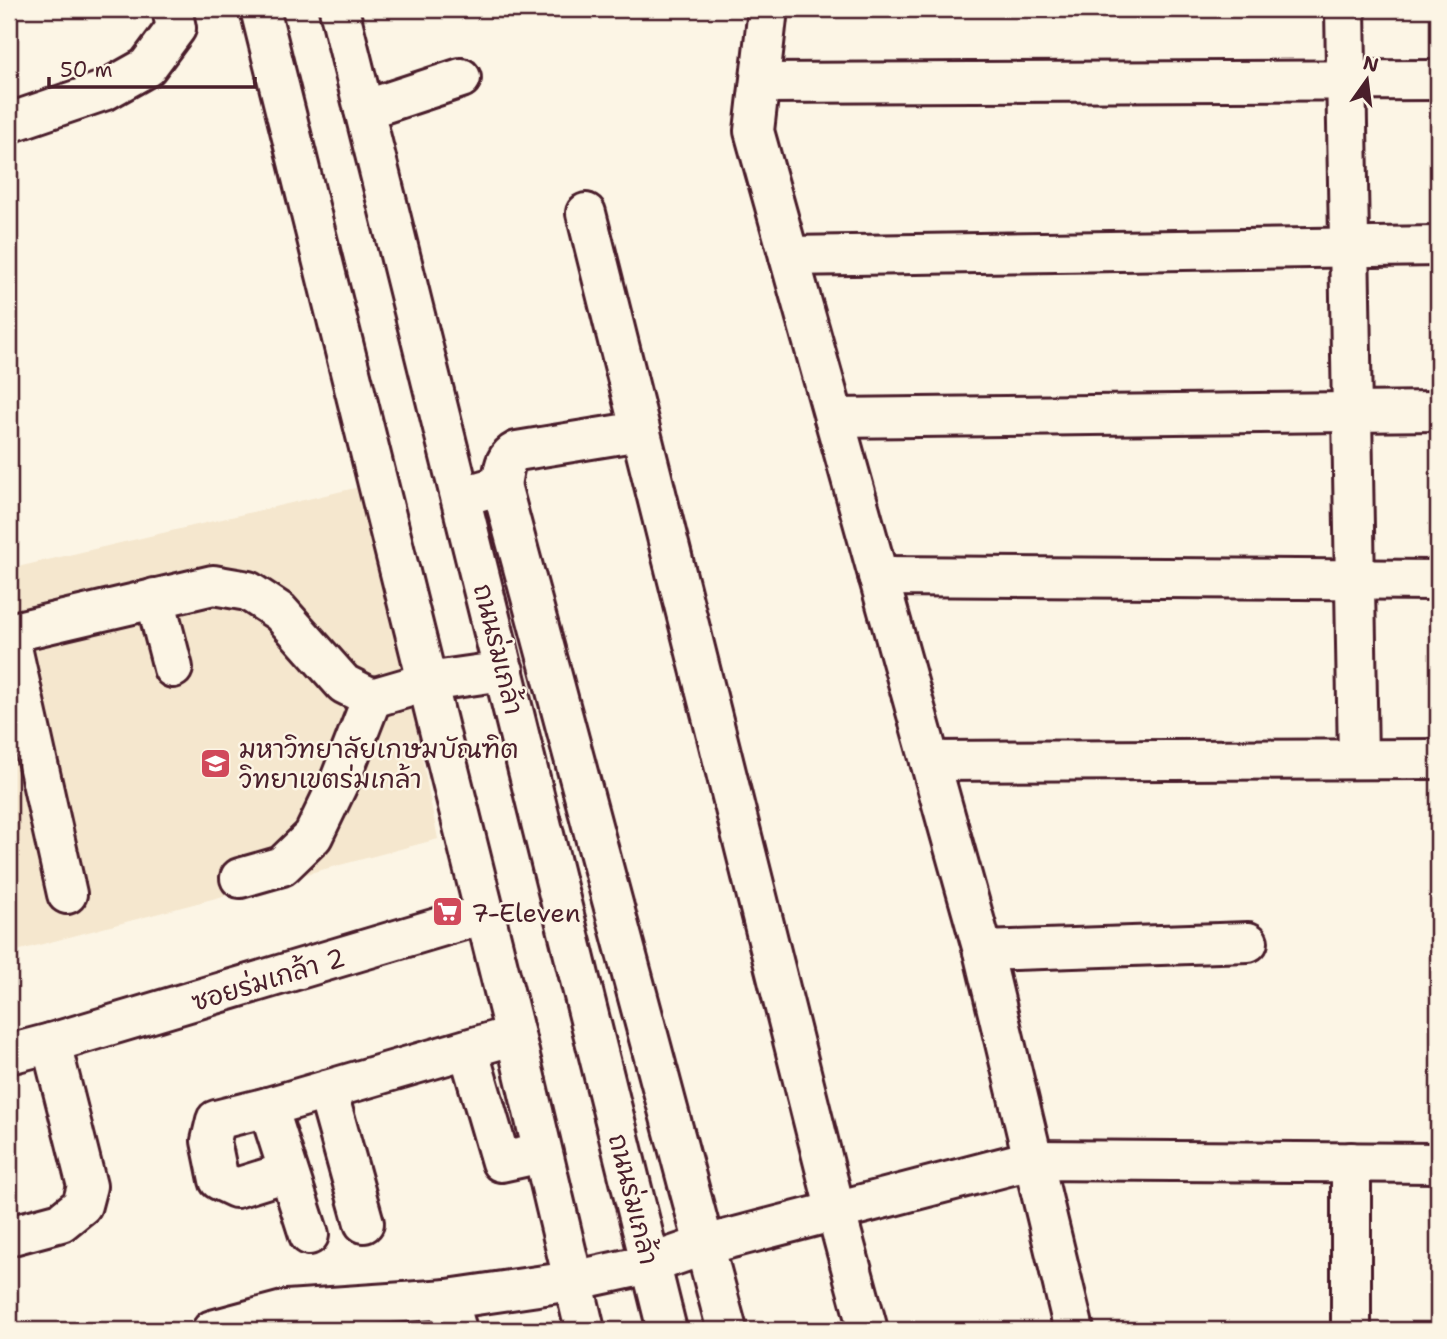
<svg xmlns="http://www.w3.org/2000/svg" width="1447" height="1339" font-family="'Shantell Sans','Playpen Sans Thai',sans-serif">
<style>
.built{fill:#f5e7ce}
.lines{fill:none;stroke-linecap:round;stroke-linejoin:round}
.minor-casing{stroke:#4a1f2b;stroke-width:44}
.major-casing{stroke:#4a1f2b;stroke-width:44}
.minor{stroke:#fcf5e5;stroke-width:38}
.major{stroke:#fcf5e5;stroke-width:38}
.labels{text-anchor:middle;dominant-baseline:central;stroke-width:5;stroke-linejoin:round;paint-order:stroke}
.street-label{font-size:26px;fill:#4a1f2b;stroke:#fcf5e5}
.poi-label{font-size:26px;fill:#4a1f2b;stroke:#fcf5e5;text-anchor:start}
</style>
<rect width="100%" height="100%" fill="#fcf5e5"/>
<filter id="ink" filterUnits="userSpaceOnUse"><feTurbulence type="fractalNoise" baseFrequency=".0143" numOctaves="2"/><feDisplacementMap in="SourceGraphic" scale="14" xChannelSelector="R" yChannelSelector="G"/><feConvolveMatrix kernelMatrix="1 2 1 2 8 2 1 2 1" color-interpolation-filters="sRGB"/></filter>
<g filter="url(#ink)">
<path class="built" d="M368 485 438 839 9 953V569Z"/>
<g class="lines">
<defs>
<g id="minor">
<path d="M768 9 754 131 983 951 1074 1330"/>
<path d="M1345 9 1358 759"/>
<path d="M760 83 1438 80"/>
<path d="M364 110 461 78"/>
<path d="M9 123 106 90 147 67 176 28 172 9"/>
<path d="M586 213 836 1212 868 1330"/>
<path d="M789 256 1438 246"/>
<path d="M834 418 1438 411"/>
<path d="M501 485 727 1330"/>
<path d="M477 492 501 485C504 471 503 458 517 451L640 431"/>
<path d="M878 576 1438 580"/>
<path d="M155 598 173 668"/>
<path d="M9 633 213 585 248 591 280 612 344 684 372 698 427 682 504 671"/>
<path d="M9 634 67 894"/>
<path d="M930 761 1438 759"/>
<path d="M240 878 282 866 313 836 340 780 372 698"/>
<path d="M983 951 1248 942"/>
<path d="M51 1043 484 914"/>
<path d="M468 1049 501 1162 542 1153"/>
<path d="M9 1054 51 1043 87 1186 82 1205 61 1222 9 1236"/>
<path d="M327 1090 364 1223"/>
<path d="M268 1107 309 1235"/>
<path d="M287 1172 236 1188 219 1180 211 1141 216 1120 268 1107 515 1035"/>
<path d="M650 1264 705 1245 1031 1160 1438 1163"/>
<path d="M448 1299 457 1330"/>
<path d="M212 1330 287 1310 448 1299 572 1281"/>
<path d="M1351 1330V1162"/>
</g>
<g id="major">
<path d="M260 9 515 1035 585 1330"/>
<path d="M339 9 667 1330"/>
<path d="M572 1281 650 1264"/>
</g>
</defs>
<use href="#minor" class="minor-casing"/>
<use href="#major" class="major-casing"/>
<use href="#minor" class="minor"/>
<use href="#major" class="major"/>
</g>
</g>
<defs>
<symbol id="university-square" viewBox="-11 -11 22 22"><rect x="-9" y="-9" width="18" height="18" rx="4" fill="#d1495b" stroke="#fcf5e5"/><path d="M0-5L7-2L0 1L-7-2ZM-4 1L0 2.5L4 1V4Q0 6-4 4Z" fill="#fff"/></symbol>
<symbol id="supermarket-square" viewBox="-11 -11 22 22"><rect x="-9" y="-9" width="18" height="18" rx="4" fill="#d1495b" stroke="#fcf5e5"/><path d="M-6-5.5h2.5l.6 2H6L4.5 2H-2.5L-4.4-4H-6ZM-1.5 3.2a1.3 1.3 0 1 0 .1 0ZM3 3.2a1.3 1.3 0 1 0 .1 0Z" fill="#fff"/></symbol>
</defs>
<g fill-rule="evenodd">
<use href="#university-square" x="198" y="746" width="35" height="35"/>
<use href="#supermarket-square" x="430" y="894" width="35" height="35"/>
</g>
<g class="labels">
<g class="street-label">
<text transform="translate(499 649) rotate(76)">ถนนร่มเกล้า</text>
<text transform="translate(268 979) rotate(-17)">ซอยร่มเกล้า 2</text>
<text transform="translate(634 1199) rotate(76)">ถนนร่มเกล้า</text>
</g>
<g class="poi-label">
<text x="239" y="748">มหาวิทยาลัยเกษมบัณฑิต<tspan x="239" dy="30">วิทยาเขตร่มเกล้า</tspan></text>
<text x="471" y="912">7-Eleven</text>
</g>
</g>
<rect width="1447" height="1339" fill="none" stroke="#fcf5e5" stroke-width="35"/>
<rect x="18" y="18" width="1412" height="1304" fill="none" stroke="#4a1f2b" stroke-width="2.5" filter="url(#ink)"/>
<g transform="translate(1367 80) rotate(14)" stroke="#fcf5e5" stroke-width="5" paint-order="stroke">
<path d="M0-5L12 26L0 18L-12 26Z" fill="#4a1f2b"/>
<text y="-10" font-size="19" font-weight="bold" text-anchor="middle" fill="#4a1f2b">N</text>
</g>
<path d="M49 77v10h206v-10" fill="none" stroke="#4a1f2b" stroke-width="3.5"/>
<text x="60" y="77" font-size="21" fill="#4a1f2b" stroke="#fcf5e5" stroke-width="5" paint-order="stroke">50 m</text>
</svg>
